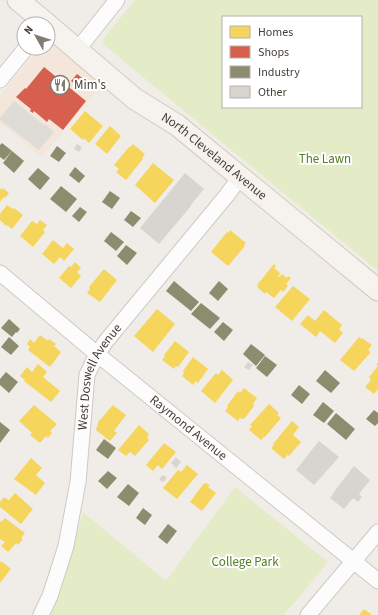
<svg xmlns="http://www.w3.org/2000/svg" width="378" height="615" font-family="'Source Sans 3',sans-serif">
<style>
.commercial{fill:#f4e6da}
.park{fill:#e3ecc6;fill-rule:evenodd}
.parking{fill:#dfdcd8}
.homes{fill:#f6d55c}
.shops{fill:#d6604d}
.industry{fill:#8c8c6e}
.building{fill:#d8d4cf}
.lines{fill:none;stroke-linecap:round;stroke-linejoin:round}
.minor-casing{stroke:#cdc9c4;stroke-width:17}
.secondary-casing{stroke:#d2cac0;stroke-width:23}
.minor{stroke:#fdfcfc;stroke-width:15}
.secondary{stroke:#f6f3ee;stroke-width:21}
.labels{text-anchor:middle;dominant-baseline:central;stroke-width:4;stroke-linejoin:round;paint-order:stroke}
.poi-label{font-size:13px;fill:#473d34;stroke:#fff;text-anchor:start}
.street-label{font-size:13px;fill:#473d34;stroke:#fff}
.park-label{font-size:13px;fill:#537e22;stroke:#fff}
</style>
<rect width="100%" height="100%" fill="#f0ede8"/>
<path class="commercial" d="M53 41 104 82 42 157 0 123V95L40 48H48V42Z"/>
<g class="park">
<path d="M135 0H378V271L103 44 104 38ZM223 17H361V107H223Z"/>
<path d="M235 487 328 562 284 615H51L67 571 83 512 166 581Z"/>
</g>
<path class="parking" d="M14 101 44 125 45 124 54 132 39 150 0 120V118Z"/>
<g class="homes">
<path d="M85 111 103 126 89 143 84 138 83 140 70 129Z"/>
<path d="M110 126 121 136 107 154 95 144Z"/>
<path d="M133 144 145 154 142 158 143 159 126 180 116 172 119 169 114 165 129 147H130Z"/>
<path d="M153 163 174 180 155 203 135 185Z"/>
<path d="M0 188 2 190 3 188 9 193 5 198 4 197 0 202Z"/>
<path d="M7 205 13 209 14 208 23 215 12 229 7 225 6 226 0 220V214Z"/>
<path d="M40 220 47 225 43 230 45 232 33 247 20 236 32 221 37 224Z"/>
<path d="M230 230 246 243 244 245 245 246 228 266 211 252 227 232 228 233Z"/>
<path d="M53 240 63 248 67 243 74 249 64 261 60 257 54 264 42 254Z"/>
<path d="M75 262 81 268 77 272 81 276 71 288 59 278 69 266 71 267Z"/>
<path d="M274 264 276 266 274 268 280 273 278 277H279L282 274 287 278 288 276 291 278 286 284 288 286 283 292 281 290 274 298 266 292 265 294 257 287 259 286 257 285Z"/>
<path d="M104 269 117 280 100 302 87 293 90 289 89 287Z"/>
<path d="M293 286 310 299 292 321 275 307Z"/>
<path d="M157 309 175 324 153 352 134 336Z"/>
<path d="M324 310 342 325 339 329 343 333 335 343 320 331 316 337 300 324 308 315 315 321Z"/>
<path d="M40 335 48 341 49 339 56 344 54 346 61 352 50 367 28 350 30 347 27 344 30 339 34 343Z"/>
<path d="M359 337 361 339 362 338 372 345 368 350 371 352 354 371 340 360Z"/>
<path d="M175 341 189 352 178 367 176 366 174 369 162 360 165 356 164 355Z"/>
<path d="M193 357 208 369 198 383 196 381 193 385 182 376 184 373 183 371Z"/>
<path d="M378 363V389L374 394 365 387 371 380 369 377 378 366 376 365Z"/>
<path d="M38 364 47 372 43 377 60 391 51 402 24 381 25 380 20 376 27 367 32 372Z"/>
<path d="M222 370 233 380 215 403 201 391 216 373 218 375Z"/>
<path d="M244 388 257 398 253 404 254 406 245 418 242 419 240 418 238 421 225 411 228 407 227 406 238 391 240 393Z"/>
<path d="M269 404 279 413 277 415 281 418 265 437H264L261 440 249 430 252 426 250 425Z"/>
<path d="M34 405 57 424 50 431 52 433 48 438 46 436 40 443 30 435 32 433 19 421Z"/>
<path d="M113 405 126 415 114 431 117 433 110 441 96 430 99 420H100Z"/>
<path d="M292 421 299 427 293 435 301 442 289 456 287 455 284 459 271 448 274 445 273 444Z"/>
<path d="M139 425 149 434 147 437 149 440 135 456 130 452 126 456 118 450Z"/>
<path d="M164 443 176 452 162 469 158 465 153 471 146 465Z"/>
<path d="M31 458 42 468 36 475 45 483 36 495 14 479Z"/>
<path d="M187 465 198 474 177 499 163 488 178 470 181 472Z"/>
<path d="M204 483 205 484 206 483 210 485 208 487 216 493 202 511 190 502Z"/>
<path d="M15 493 33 509 21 524 0 507V502L4 497 9 500Z"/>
<path d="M5 518 25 533 21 538 23 539 18 545 16 543 8 552 1 546 5 542 0 539V521L1 522Z"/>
<path d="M1 561 11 569 0 583V563Z"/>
<path d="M364 609 372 615H359Z"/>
</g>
<g class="shops">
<path d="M44 67 86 101 63 130 49 119 47 122 34 111 33 113 30 111 31 109 16 97 25 88 26 89Z"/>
<path d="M77 74 90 84 84 91 71 81Z"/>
</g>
<g class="industry">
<path d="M2 143 12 151 4 160 0 157V145Z"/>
<path d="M57 146 66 153 59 162 50 156Z"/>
<path d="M12 151 24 161 14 173 3 163Z"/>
<path d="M75 167 85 176 79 183 69 175Z"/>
<path d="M38 168 50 178 40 190 28 179Z"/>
<path d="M61 186 77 199 66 212 50 199Z"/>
<path d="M110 191 120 198 112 209 102 202Z"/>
<path d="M80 207 87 212 79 222 72 216Z"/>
<path d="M131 211 141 218 133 227 124 220Z"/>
<path d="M111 232 124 242 116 251 104 241Z"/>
<path d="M126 245 137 253 127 265 117 256Z"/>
<path d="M174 281 199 302 191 311 166 291Z"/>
<path d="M219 281 228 289 218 301 209 293Z"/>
<path d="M201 303 220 318 210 329 191 314Z"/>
<path d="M9 319 20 329 17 333 16 332 12 337 1 328Z"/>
<path d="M223 322 233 330 224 341 214 332Z"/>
<path d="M9 337 19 346 11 355 1 347Z"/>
<path d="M251 344 265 355 256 366 243 354Z"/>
<path d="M265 356 277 365 267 377 256 368Z"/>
<path d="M325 370 340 383 331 393 316 381Z"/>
<path d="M6 372 18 382 9 393 0 385V379Z"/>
<path d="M299 385 310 394 302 404 291 395Z"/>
<path d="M323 402 334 411 324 423 313 415Z"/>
<path d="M374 410 378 413V423L375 426 366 419Z"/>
<path d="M336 413 355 429 346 440 327 424Z"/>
<path d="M0 422 10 430 0 443Z"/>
<path d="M104 439 116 448 108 459 96 450Z"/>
<path d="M108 471 117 478 107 489 98 481Z"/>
<path d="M128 484 139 493 129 506 117 497Z"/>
<path d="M143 508 152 515 145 525 136 518Z"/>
<path d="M168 524 177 531 167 544 158 537Z"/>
</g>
<g class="building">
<path d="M77 144 82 147 79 152 74 149Z"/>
<path d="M185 173 204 189 190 206H191L159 244 140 228Z"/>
<path d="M248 362 253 365 249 370 244 367Z"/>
<path d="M319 441 339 457 314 485 296 470Z"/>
<path d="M176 457 181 462 176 468 171 463Z"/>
<path d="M354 466 370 480 359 494 362 497 358 502 353 498 344 509 330 498 334 493H333Z"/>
<path d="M162 475 167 477 164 482 159 480Z"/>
</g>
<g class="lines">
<defs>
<g id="minor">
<path d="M78 49 117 0"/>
<path d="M0 80 26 48"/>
<path id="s1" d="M0 273 97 354 378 581"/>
<path id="s2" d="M41 615 50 596 66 546 78 482 87 375 97 354 107 340 227 195 240 177"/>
<path d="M308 615 378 532"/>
</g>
<g id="secondary">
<path d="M18 0 47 24"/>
<path id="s3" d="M48 25 135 99 177 125 378 290"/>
</g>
</defs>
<use href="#minor" class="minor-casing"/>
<use href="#secondary" class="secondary-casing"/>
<use href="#minor" class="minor"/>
<use href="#secondary" class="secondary"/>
</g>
<defs>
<symbol id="restaurant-ring" viewBox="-11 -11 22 22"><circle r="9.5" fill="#fff" stroke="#827b73" stroke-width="1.5"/><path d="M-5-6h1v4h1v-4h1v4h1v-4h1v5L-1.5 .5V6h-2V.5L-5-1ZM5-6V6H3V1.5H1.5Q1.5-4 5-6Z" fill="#827b73"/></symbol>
</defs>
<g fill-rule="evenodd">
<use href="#restaurant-ring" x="49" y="74" width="22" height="22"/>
</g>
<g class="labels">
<g class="poi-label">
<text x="74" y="85">Mim's</text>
</g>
<g class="street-label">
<text stroke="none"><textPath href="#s3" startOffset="212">North Cleveland Avenue</textPath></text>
<text stroke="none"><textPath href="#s2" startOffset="248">West Doswell Avenue</textPath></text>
<text stroke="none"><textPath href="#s1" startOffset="244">Raymond Avenue</textPath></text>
</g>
<g class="park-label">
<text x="325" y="159">The Lawn</text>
<text x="245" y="562">College Park</text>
</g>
</g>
<rect x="222" y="16" width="140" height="92" fill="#ffffff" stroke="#b5b1ae"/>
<rect x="230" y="26" width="20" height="12" fill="#f6d55c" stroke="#b5b1ae"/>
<text x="258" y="36" font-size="12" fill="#473d34">Homes</text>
<rect x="230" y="46" width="20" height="12" fill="#d6604d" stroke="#b5b1ae"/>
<text x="258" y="56" font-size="12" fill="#473d34">Shops</text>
<rect x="230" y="66" width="20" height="12" fill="#8c8c6e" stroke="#b5b1ae"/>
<text x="258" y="76" font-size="12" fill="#473d34">Industry</text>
<rect x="230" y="86" width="20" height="12" fill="#d8d4cf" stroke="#b5b1ae"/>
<text x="258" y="96" font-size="12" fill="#473d34">Other</text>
<g transform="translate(36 36) rotate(309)"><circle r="19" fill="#ffffff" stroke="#b5b1ae"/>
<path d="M0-3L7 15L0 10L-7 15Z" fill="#827b73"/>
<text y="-6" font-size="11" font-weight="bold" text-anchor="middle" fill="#473d34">N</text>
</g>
</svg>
